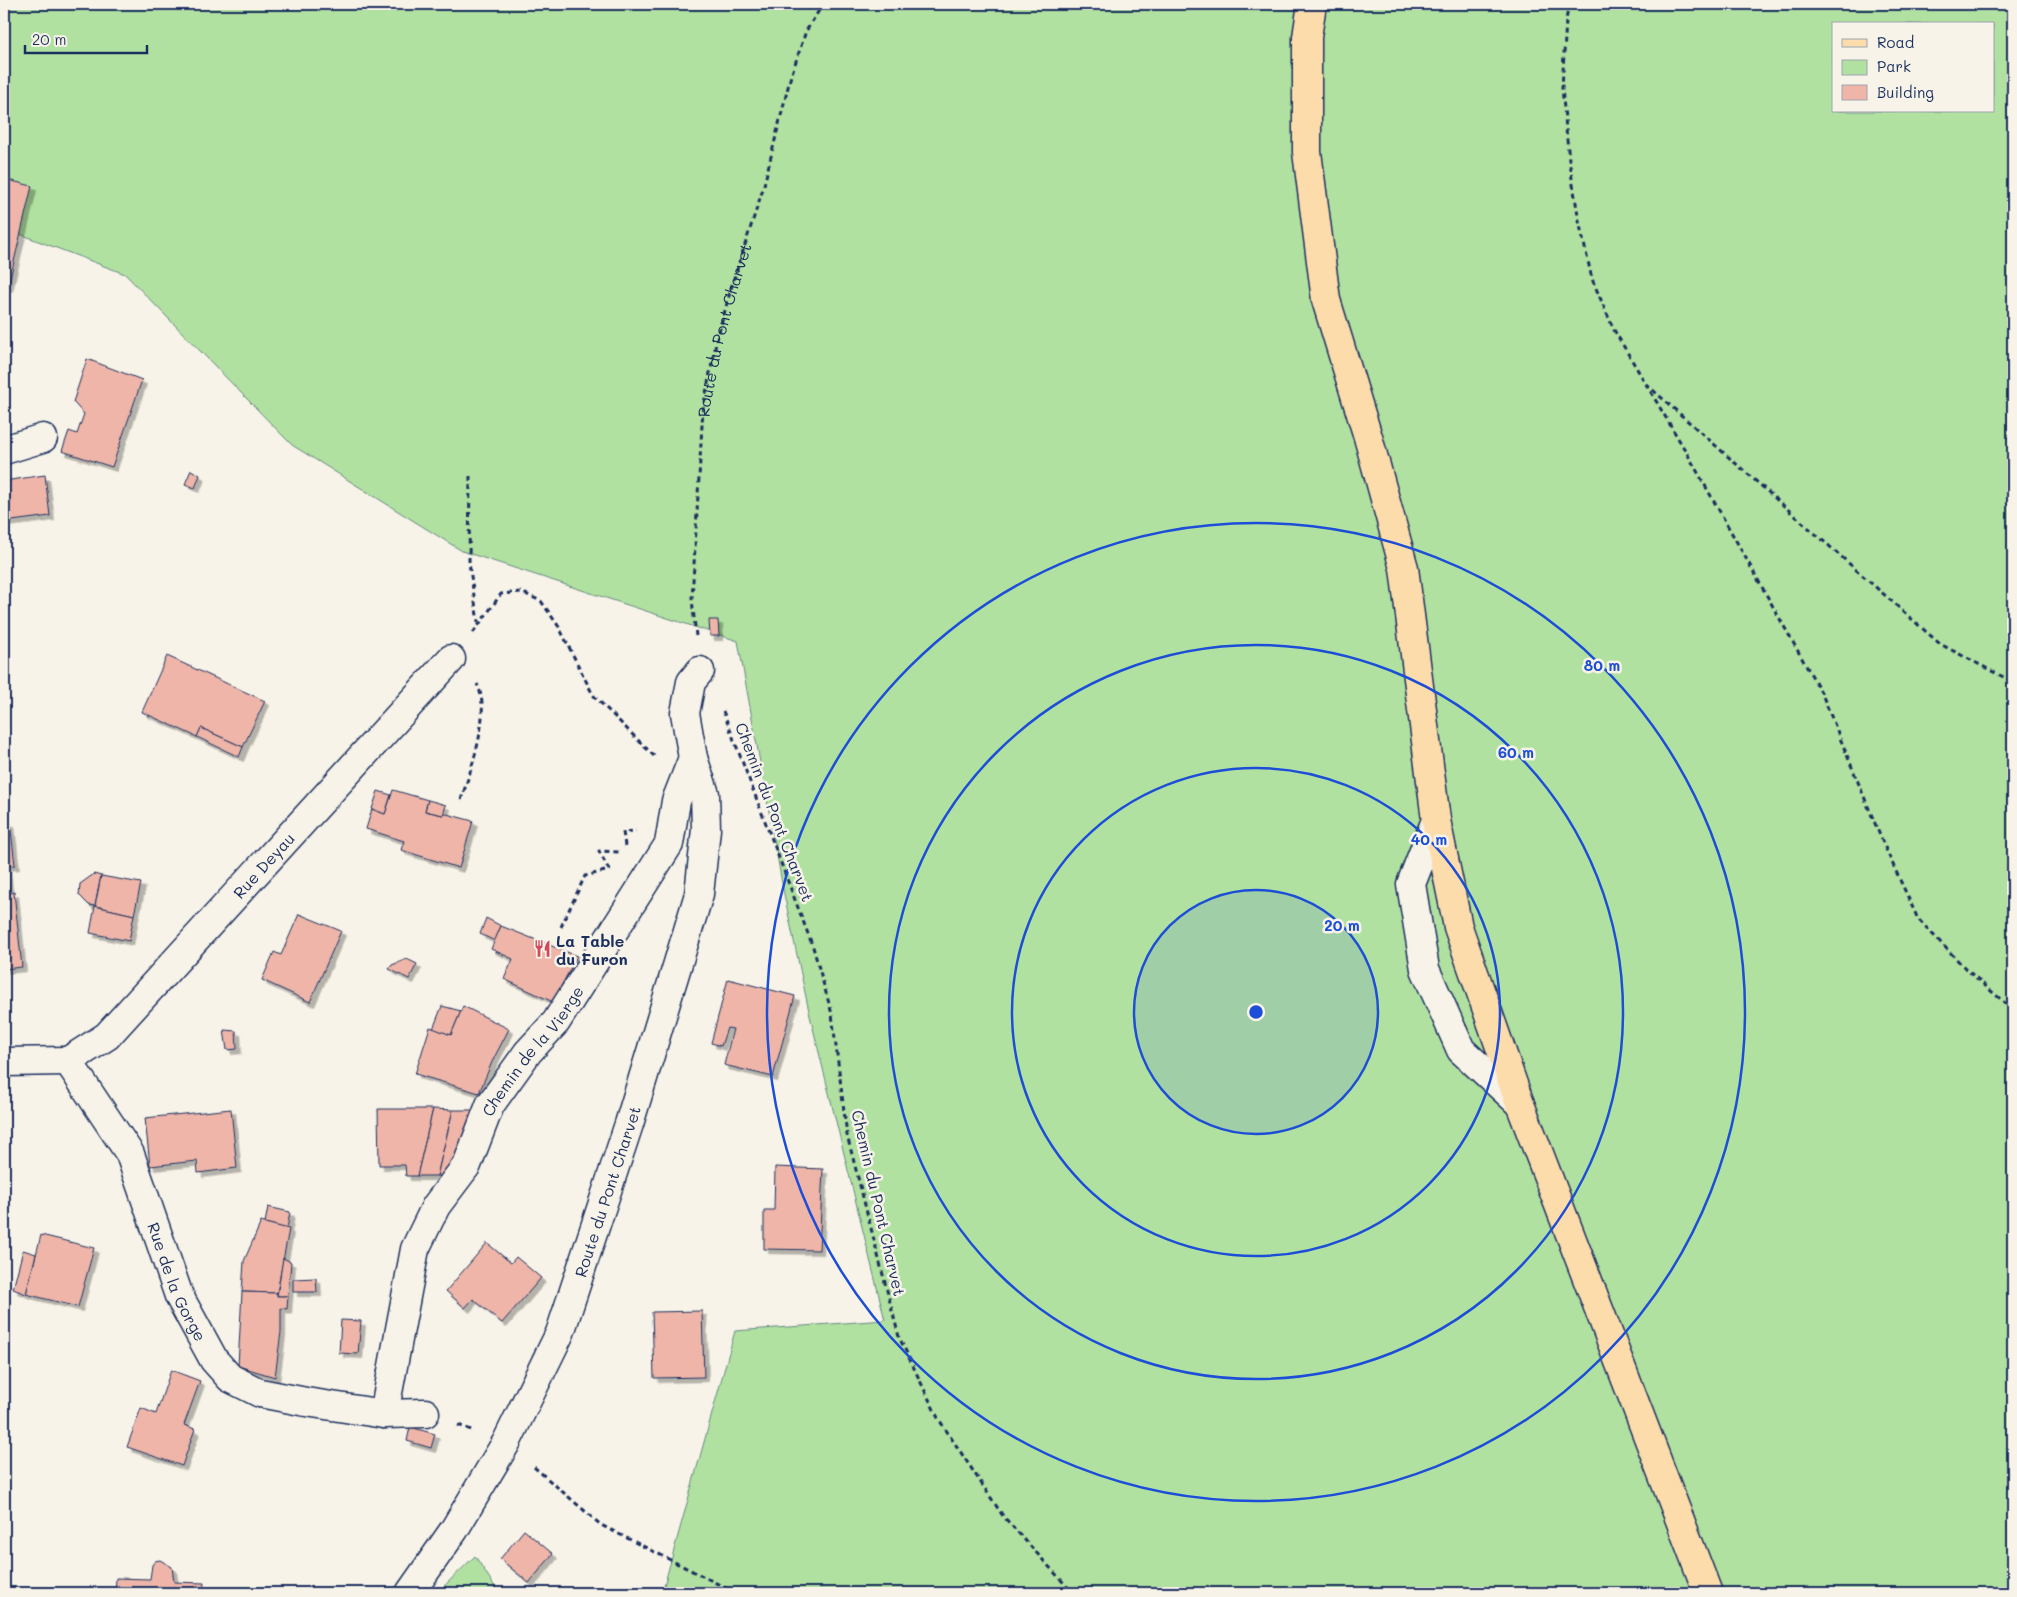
<svg xmlns="http://www.w3.org/2000/svg" width="2017" height="1597" font-family="Mali,sans-serif">
<style>
.green{fill:#b1e1a1;stroke:#668880;fill-rule:evenodd}
.building{fill:#eeb5a8;stroke:#1b2f5e;filter:url(#shadow)}
.lines{fill:none;stroke-linecap:round;stroke-linejoin:round}
.minor-casing{stroke:#1b2f5e;stroke-width:31}
.major-casing{stroke:#1b2f5e;stroke-width:31}
.path{stroke:#1b2f5e;stroke-width:3;stroke-dasharray:5 4;stroke-linecap:butt}
.minor{stroke:#f7f3e8;stroke-width:28}
.major{stroke:#fddcac;stroke-width:28}
.ring{fill:none;stroke:#1d4ed8;stroke-width:2.5}
.labels{text-anchor:middle;dominant-baseline:central;stroke-width:5;stroke-linejoin:round;paint-order:stroke}
.street-label{font-size:16px;fill:#1b2f5e;stroke:#f7f3e8}
.poi-label{font-size:16px;font-weight:bold;fill:#1b2f5e;stroke:#f7f3e8;text-anchor:start}
.centre{fill:#1d4ed8;stroke:#f7f3e8;stroke-width:2.5}
.ring-label{font-size:15px;text-anchor:middle;font-weight:bold;fill:#1d4ed8;stroke:#f7f3e8;stroke-width:5;stroke-linejoin:round;paint-order:stroke}
</style>
<defs>
<filter id="shadow"><feDropShadow dx="4.5" dy="4.5" stdDeviation="0" flood-color="#0004"/></filter>
</defs>
<rect width="100%" height="100%" fill="#f7f3e8"/>
<filter id="ink" filterUnits="userSpaceOnUse"><feTurbulence type="fractalNoise" baseFrequency=".02" numOctaves="2"/><feDisplacementMap in="SourceGraphic" scale="10" xChannelSelector="R" yChannelSelector="G"/><feConvolveMatrix kernelMatrix="1 2 1 2 8 2 1 2 1" color-interpolation-filters="sRGB"/></filter>
<g filter="url(#ink)">
<g class="green">
<path d="M4 4H2013V1593H662L735 1331 885 1320 810 1016 784 894 738 641 462 551 292 445 125 274 4 228ZM1833 24H1993V111H1833Z"/>
<path d="M475 1556 499 1593H437Z"/>
</g>
<g class="building">
<path d="M4 179 32 186 8 287 4 286Z"/>
<path d="M87 359 142 380 112 467 62 451 69 431 77 434 84 414 73 402Z"/>
<path d="M191 470 200 475 195 488 185 484Z"/>
<path d="M45 475 50 516 4 522V481Z"/>
<path d="M709 620H718L719 636H710Z"/>
<path d="M167 656 265 701 243 747 201 728 197 737 142 712Z"/>
<path d="M201 728 243 747 239 757 197 737Z"/>
<path d="M393 790 428 800 425 811 443 815V813L473 821 459 868 401 850 404 841 366 829 372 809 385 814Z"/>
<path d="M378 791 391 795 385 814 372 809Z"/>
<path d="M428 800 446 805 443 815 425 811Z"/>
<path d="M4 822H10L15 865 6 866 9 893 14 892 22 967 4 969Z"/>
<path d="M94 874 101 876 95 906 89 905 79 895 80 884Z"/>
<path d="M101 876 141 883 134 915 95 906Z"/>
<path d="M95 906 134 915 129 941 90 933Z"/>
<path d="M299 914 341 931 310 1002 262 980 274 952 281 955Z"/>
<path d="M486 918 501 926 495 941 480 934Z"/>
<path d="M501 926 577 956 553 1002 504 979 513 959 491 949Z"/>
<path d="M407 959 417 964 409 979 389 969 392 965Z"/>
<path d="M728 979 795 996 773 1077 724 1065 733 1029 727 1028 721 1046 711 1043Z"/>
<path d="M442 1006 461 1011 451 1035 433 1029Z"/>
<path d="M463 1006 509 1029 492 1062 479 1093 415 1074 430 1027 451 1035Z"/>
<path d="M224 1030 236 1031 237 1049 227 1050Z"/>
<path d="M231 1109 237 1168 198 1173 197 1161 150 1166 145 1118Z"/>
<path d="M378 1109H433L417 1176H406L405 1165H379Z"/>
<path d="M433 1109 453 1110 437 1176H417Z"/>
<path d="M453 1110H472L460 1145 446 1172 443 1176H437Z"/>
<path d="M775 1167 823 1169 819 1250 764 1249V1210H774Z"/>
<path d="M268 1207 290 1212 287 1229 265 1223Z"/>
<path d="M261 1222 289 1229 277 1293 242 1292 244 1261Z"/>
<path d="M41 1235 94 1248 78 1307 26 1294Z"/>
<path d="M487 1243 511 1263 516 1257 541 1278 502 1323 473 1299 465 1308 446 1291Z"/>
<path d="M23 1250 36 1254 26 1294 13 1289Z"/>
<path d="M283 1258 291 1262 288 1296H277Z"/>
<path d="M316 1278 317 1292H293V1279Z"/>
<path d="M242 1292 277 1293V1296H288L287 1309 281 1308V1332L275 1377 238 1366Z"/>
<path d="M702 1311 704 1377 654 1378 652 1312Z"/>
<path d="M341 1320 361 1321 358 1354 339 1353Z"/>
<path d="M171 1370 200 1381 184 1425 195 1429 182 1466 127 1447 141 1408 156 1414Z"/>
<path d="M410 1427 435 1434 431 1448 407 1441Z"/>
<path d="M524 1530 553 1554 529 1583 500 1559Z"/>
<path d="M160 1560 172 1567 174 1582 204 1583 203 1593H115L116 1578 150 1579 152 1565 155 1561Z"/>
</g>
<g class="lines">
<defs>
<g id="minor">
<path d="M4 450 43 438"/>
<path d="M1436 820 1411 884 1425 969 1461 1050 1520 1104"/>
<path id="s2" d="M68 1061 130 1154 179 1296 214 1360 230 1378 260 1393 306 1402 384 1414 425 1413"/>
<path id="s3" d="M68 1061 107 1036 451 659"/>
<path d="M4 1062 68 1061"/>
<path id="s4" d="M384 1414 415 1249 436 1206 467 1165 490 1105 528 1052 556 1022 669 844 676 801 693 758"/>
<path id="s5" d="M410 1593 454 1530 506 1443 560 1333 629 1124 699 894 706 829 705 794 693 758 685 713 691 682 700 671"/>
</g>
<path id="major" d="M1312 4 1307 37V152L1326 300 1368 437 1404 568 1436 820 1458 927 1520 1104 1708 1593"/>
</defs>
<use href="#minor" class="minor-casing"/>
<use href="#major" class="major-casing"/>
<g class="path">
<path d="M1569 4 1566 20 1562 88 1569 160 1579 221 1592 279 1614 330 1688 455 1822 694 1883 843 1918 919 1966 969 2013 1010"/>
<path d="M1646 384 1940 644 2013 682"/>
<path d="M470 476 469 563 478 622"/>
<path d="M473 633 501 594 521 592 541 601 559 627 593 695 655 757"/>
<path id="s1" d="M696 636 692 599 703 408 716 343 732 285 763 189 790 79 806 31 823 4"/>
<path d="M723 711 813 947 832 1014 847 1135 899 1337 938 1418 1003 1516 1073 1593"/>
<path d="M461 800C471 769 492 713 477 684"/>
<path d="M625 846 623 832 636 831"/>
<path d="M561 927 585 876 609 870 599 851 621 852"/>
<path d="M458 1425 474 1431"/>
<path d="M534 1467 601 1525 736 1593"/>
</g>
<use href="#minor" class="minor"/>
<use href="#major" class="major"/>
</g>
</g>
<circle cx="1256" cy="1012" r="122" fill="#1d4ed8" fill-opacity=".12"/>
<g class="ring">
<circle cx="1256" cy="1012" r="122"/>
<circle cx="1256" cy="1012" r="244"/>
<circle cx="1256" cy="1012" r="367"/>
<circle cx="1256" cy="1012" r="489"/>
</g>
<defs>
<symbol id="restaurant-bare" viewBox="-9 -9 18 18"><path d="M-5-6h1v4h1v-4h1v4h1v-4h1v5L-1.5 .5V6h-2V.5L-5-1ZM5-6V6H3V1.5H1.5Q1.5-4 5-6Z" fill="#d1495b" stroke="#f7f3e8" stroke-width="2.5" paint-order="stroke"/></symbol>
</defs>
<g fill-rule="evenodd">
<use href="#restaurant-bare" x="530" y="936" width="25" height="25"/>
</g>
<g class="labels">
<g class="street-label">
<text stroke="none"><textPath href="#s1" startOffset="309">Route du Pont Charvet</textPath></text>
<text transform="translate(775 812) rotate(69)">Chemin du Pont Charvet</text>
<text stroke="none"><textPath href="#s3" startOffset="278">Rue Deyau</textPath></text>
<text stroke="none"><textPath href="#s4" startOffset="400">Chemin de la Vierge</textPath></text>
<text stroke="none"><textPath href="#s5" startOffset="450">Route du Pont Charvet</textPath></text>
<text transform="translate(879 1203) rotate(77)">Chemin du Pont Charvet</text>
<text stroke="none"><textPath href="#s2" startOffset="248">Rue de la Gorge</textPath></text>
</g>
<g class="poi-label">
<text x="556" y="940">La Table<tspan x="556" dy="18">du Furon</tspan></text>
</g>
</g>
<circle cx="1256" cy="1012" r="8" class="centre"/>
<g class="ring-label">
<text x="1602" y="671">80 m</text>
<text x="1516" y="758">60 m</text>
<text x="1429" y="845">40 m</text>
<text x="1342" y="931">20 m</text>
</g>
<rect width="2017" height="1597" fill="none" stroke="#f7f3e8" stroke-width="20"/>
<rect x="10" y="10" width="1997" height="1577" fill="none" stroke="#1b2f5e" stroke-width="2" filter="url(#ink)"/>
<rect x="1832" y="22" width="162" height="90" fill="#f7f3e8" stroke="#9fa5b1"/>
<rect x="1842" y="39" width="25" height="8" fill="#fddcac" stroke="#9fa5b1"/>
<text x="1877" y="48" font-size="15" fill="#1b2f5e">Road</text>
<rect x="1842" y="60" width="25" height="15" fill="#b1e1a1" stroke="#9fa5b1"/>
<text x="1877" y="72" font-size="15" fill="#1b2f5e">Park</text>
<rect x="1842" y="85" width="25" height="15" fill="#eeb5a8" stroke="#9fa5b1"/>
<text x="1877" y="98" font-size="15" fill="#1b2f5e">Building</text>
<path d="M25 45v8h122v-8" fill="none" stroke="#1b2f5e" stroke-width="2.5"/>
<text x="32" y="45" font-size="15" fill="#1b2f5e" stroke="#f7f3e8" stroke-width="4" paint-order="stroke">20 m</text>
</svg>
